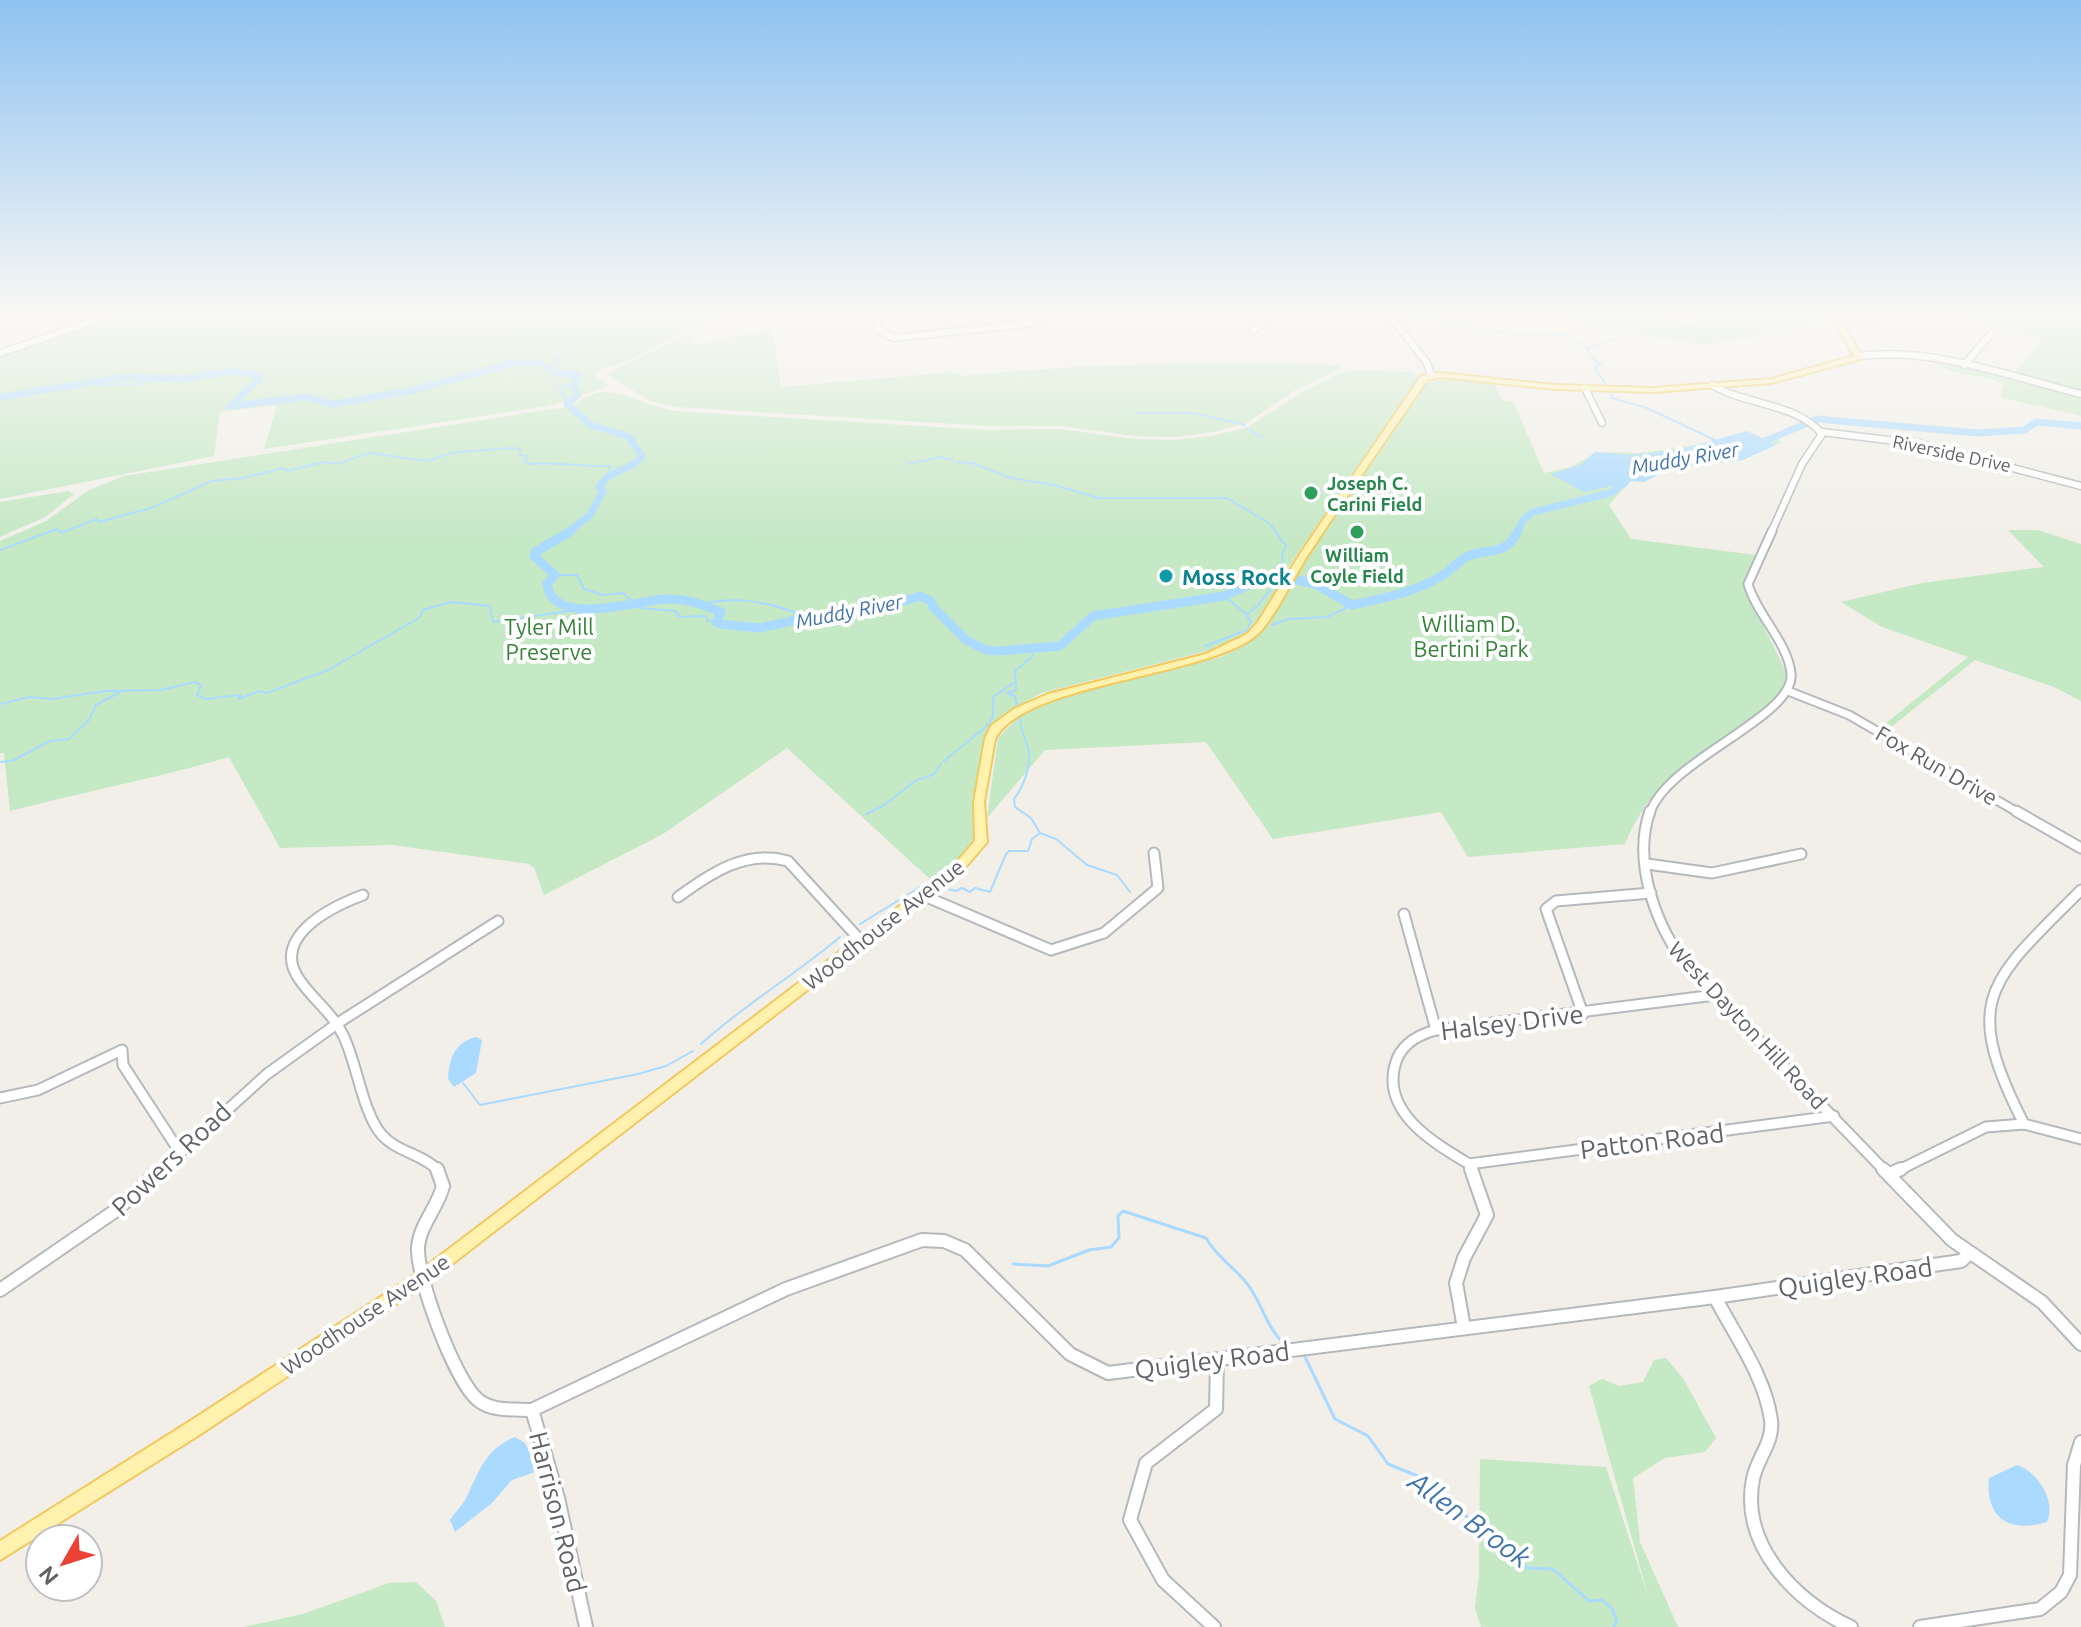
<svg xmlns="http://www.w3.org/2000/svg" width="2081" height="1627" font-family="Ubuntu,sans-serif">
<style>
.green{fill:#c5e8c5}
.water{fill:#aadaff}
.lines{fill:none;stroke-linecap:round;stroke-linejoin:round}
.stream-far1{stroke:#aadaff;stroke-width:2}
.stream{stroke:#aadaff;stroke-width:3}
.river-far1{stroke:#aadaff;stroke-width:7}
.river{stroke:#aadaff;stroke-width:9}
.minor-far3-casing{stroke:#b5b8bc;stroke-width:9}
.minor-far2-casing{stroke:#b5b8bc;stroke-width:11}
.minor-far1-casing{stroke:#b5b8bc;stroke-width:13}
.minor-casing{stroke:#b5b8bc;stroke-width:16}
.major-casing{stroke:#f2c960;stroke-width:4}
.minor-far3{stroke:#fff;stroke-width:6}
.minor-far2{stroke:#fff;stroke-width:7}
.minor-far1{stroke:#fff;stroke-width:9}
.minor{stroke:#fff;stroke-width:12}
.major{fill:#fff2af;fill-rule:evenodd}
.leisure-dot{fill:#2e9e5b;stroke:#fff;stroke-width:3}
.culture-dot{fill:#0f9aa8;stroke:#fff;stroke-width:3}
.labels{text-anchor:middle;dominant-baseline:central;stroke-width:8;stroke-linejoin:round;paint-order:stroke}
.far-street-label{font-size:18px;fill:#5f6368;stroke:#fff}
.far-leisure-label{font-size:18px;font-weight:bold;fill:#27864d;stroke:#fff;text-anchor:start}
.far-water-label{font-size:20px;font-style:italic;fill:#4174aa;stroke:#fff}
.culture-label{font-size:22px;font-weight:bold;fill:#0d838f;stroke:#fff;text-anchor:start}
.park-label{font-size:22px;fill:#348238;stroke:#fff}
.street-label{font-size:22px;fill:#5f6368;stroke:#fff}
.near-street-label{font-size:26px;fill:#5f6368;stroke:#fff}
.near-water-label{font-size:28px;font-style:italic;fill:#4174aa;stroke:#fff}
</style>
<rect width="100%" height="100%" fill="#f1efe8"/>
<g class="green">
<path d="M127 312H725L632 359 600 370 594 376 610 386 548 406 264 449 277 405 220 412 214 456 0 499V356Z"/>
<path d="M1571 312H1627L1690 325 1712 312H1828L1831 317 1753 337 1704 345 1590 327Z"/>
<path d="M1968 312H2081V393L2012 376 2041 340 1966 316Z"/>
<path d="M772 327 781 387 954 372 964 376C1090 363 1211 362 1337 365L1341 368 1294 391 1246 423 1214 432 1175 437 1134 436 1060 426H987L676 407 650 401 607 374 690 333 694 346Z"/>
<path d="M1940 360 2081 395V416L2000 397 2004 385C1980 371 1956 379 1935 362Z"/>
<path d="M1353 370 1411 372 1419 377 1287 569 1262 614 1246 632 1215 649 1041 693 1001 716 985 736 983 763 972 799 977 840 966 857 932 881 787 748 663 834 544 895 534 868 529 864 392 845 280 848 229 757C157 778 83 792 10 811L4 753H0V541L46 521 89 490 124 476 566 407C578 404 588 393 601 392 627 391 648 407 674 411L987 430 1060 429 1133 439 1173 440 1212 436 1248 427 1301 393 1338 374Z"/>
<path d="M1445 378 1494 383 1502 400 1513 401 1544 473 1571 467 1597 452 1640 453 1725 441V437L1748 432 1768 440 1772 436 1782 442 1742 460 1670 469 1640 482 1635 476 1609 505 1631 539 1756 555 1744 586 1787 674 1786 687 1778 698C1719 747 1656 767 1625 844L1468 857 1441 812 1273 839 1206 742 1045 750 987 818 998 738 1021 714 1054 699 1221 657 1253 640 1270 623 1297 572 1424 384Z"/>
<path d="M68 491 74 494 45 517 0 537V502Z"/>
<path d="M2008 530H2038L2081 544V701L2054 687 1975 660 1886 731 1880 728 1968 657 1882 627 1841 602 1922 583 2044 567Z"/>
<path d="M1666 1358 1683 1378 1716 1438 1705 1452 1665 1458 1633 1478 1640 1542 1678 1627H1481L1475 1608 1479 1575 1480 1459 1606 1467 1650 1602 1589 1386 1602 1379 1619 1386 1643 1382 1654 1360Z"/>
<path d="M416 1582 436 1601 445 1627H244L303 1614 389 1583Z"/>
</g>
<g class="water">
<path d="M1747 431 1776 445 1743 460 1669 469 1644 482 1631 481 1625 488 1611 486 1584 492 1551 474 1580 465 1595 452 1633 455 1682 449Z"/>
<path d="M476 1037 482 1040 476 1073 454 1087 448 1079C449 1058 455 1042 476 1037Z"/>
<path d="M515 1437 525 1443 538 1471 512 1480 492 1503 455 1532 450 1520C454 1513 461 1507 465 1500 479 1473 484 1449 515 1437Z"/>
<path d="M2017 1465C2038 1472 2056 1501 2047 1522 2011 1533 1985 1520 1989 1478Z"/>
</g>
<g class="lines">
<g class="stream-far1">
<path d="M1780 315 1795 312"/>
<path d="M1415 319H1434L1464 327 1519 334 1569 335 1586 348"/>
<path d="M1715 326 1754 319"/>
<path d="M550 366 559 363 560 359 554 358 569 350V345C585 339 594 329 609 321 621 315 634 314 648 312"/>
<path d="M97 382 98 385 137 384 163 378"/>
<path d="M1607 386 1595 368 1601 364 1593 359 1586 348 1615 339"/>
<path d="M1611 392 1612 398 1647 408 1717 441"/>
<path d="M567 404 559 388 575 383"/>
<path d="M1136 413H1192L1245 425"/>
<path d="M1247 428 1262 438"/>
<path d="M958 462 972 463 1011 478 1054 485 1099 498H1227L1270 524 1286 546 1282 555 1284 576"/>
<path d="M909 464 940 457 953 460"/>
<path d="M0 550 57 529 61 533 97 519 99 522 151 508 212 481 243 478 284 468 287 471 324 462 337 464 369 453 427 461 455 452 513 448 520 449V455L528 456 525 461 529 464C557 462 583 467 611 466L607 474"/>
<path d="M555 575H577L584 589 603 595 623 593 640 608 675 611 680 617 706 616 708 621 716 622"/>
<path d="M1224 596 1245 613"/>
<path d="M704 604C732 596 769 602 796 613"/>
<path d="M780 623 800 613 821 615"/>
<path d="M1272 625 1288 619 1327 617 1352 605"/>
<path d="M1205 646 1247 630 1251 622 1246 614C1263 606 1268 586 1286 577"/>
<path d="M0 704 30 697 52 699 105 691 161 690 195 682 201 685 197 695 206 699 240 695 239 699 259 691 267 693 328 670 419 618 423 610 451 602 490 606 493 622 576 610"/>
<path d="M1017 706 1015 696 1007 693 1016 690 1015 671 1032 657 1034 647"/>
<path d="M1020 715C1019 728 1025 736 1028 748 1032 765 1024 786 1014 799L1015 807 1031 818 1040 833 1056 839 1087 865 1117 875 1130 892"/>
<path d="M944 761 988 725 993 717V697L1014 683"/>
<path d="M0 762 12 761 50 741 69 739 89 720 96 705 120 692"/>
<path d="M866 814 883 806 915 781 934 774 941 764"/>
<path d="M941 887 956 891 962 888 970 892 975 888 990 892 1006 854 1009 851H1028L1032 839 1040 833"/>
<path d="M860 924 930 881"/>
<path d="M701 1044C744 1005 795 975 840 937"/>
<path d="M463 1083 480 1105 638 1074 666 1066 693 1051"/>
</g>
<g class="stream">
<path d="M1013 1264 1048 1266 1089 1250 1111 1247 1119 1238 1118 1216 1123 1211 1206 1238C1216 1256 1232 1266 1245 1281 1262 1301 1264 1323 1282 1342"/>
<path d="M1305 1357 1335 1419 1368 1436 1388 1464 1420 1477 1527 1568 1553 1569 1589 1601 1602 1600 1612 1609 1617 1621 1614 1627"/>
</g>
<g class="river-far1">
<path d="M0 397 125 377 183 379 231 371 259 375 258 380 230 406 306 397 330 404 341 403 414 390 513 363H539L557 373 578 375 574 385 577 396 567 404 591 425 628 436 642 456C630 472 609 469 599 487L603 491 590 515 567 533"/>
<path d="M1758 444 1817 419 1977 433 2024 430 2037 422 2081 426"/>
<path d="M1517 533 1523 520 1533 512 1611 493 1619 487 1617 475"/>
</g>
<path class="river" d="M571 531 535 552 534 556 555 575 547 584C553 629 638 600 666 599 686 598 703 605 721 612L716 622 720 624 759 628 821 615 880 608 920 596 931 601 933 607 966 640 986 650 998 651 1060 646 1093 616 1224 596 1265 578 1280 576 1315 584 1352 605C1384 598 1418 592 1446 573 1453 568 1459 561 1466 557 1489 546 1504 559 1518 531"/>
<defs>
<g id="minor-far3">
<path d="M1387 312 1427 363 1431 375"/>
<path d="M0 313 3 312"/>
<path d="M1837 320 1868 321 1885 312"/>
<path d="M877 323 878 330 894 338 1026 324 1062 312"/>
<path d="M1253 331 1277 312"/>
<path d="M0 353 120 312"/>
<path d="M1859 356C1934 347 2009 376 2081 394"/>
<path d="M1964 365 1991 334"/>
<path d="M1712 385C1745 405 1797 403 1822 434L1802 464 1771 533"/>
<path d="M1585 388 1602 423"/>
<path d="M1822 432 1921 444 2081 486"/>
</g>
<g id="minor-far2">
<path d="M1788 691 1849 715 2019 813"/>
<path d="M1650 813C1668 759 1796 717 1791 673 1787 641 1757 615 1748 584L1772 531"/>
</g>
<g id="minor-far1">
<path d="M1650 811C1632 862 1656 929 1690 969L1885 1171"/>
<path d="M2016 811 2081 848"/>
<path d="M1647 864 1712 873 1801 854"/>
<path d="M363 895C331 907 270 937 299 979 313 1000 333 1013 344 1037 357 1064 363 1114 382 1135 397 1152 423 1154 439 1171"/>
<path d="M922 895 1051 950 1104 933 1158 888 1154 853"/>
<path d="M678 897C712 873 745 849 788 861L861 941"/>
<path d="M1404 914 1436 1030"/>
<path d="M1583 1014 1546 909 1556 901 1651 893"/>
<path d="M0 1098 38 1090 122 1050 123 1065 179 1151"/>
<path d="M2024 1124C1959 997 1991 981 2081 890"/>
<path d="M1469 1164 1834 1116"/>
<path d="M160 1171 267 1074 338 1023 498 921"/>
<path d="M1471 1171 1469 1164C1434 1143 1382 1113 1395 1065 1400 1045 1417 1035 1436 1030L1715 995"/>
<path d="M1897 1171 1986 1127 2024 1124 2081 1139"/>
</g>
<g id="minor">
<path d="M437 1169 443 1186C438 1207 419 1226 418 1248 417 1279 455 1381 478 1400 493 1412 515 1409 532 1410L786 1289 922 1240 944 1241 965 1250 1070 1354 1108 1373 1715 1297 1961 1261 1969 1254"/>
<path d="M1883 1169 1952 1240 2042 1302 2081 1344"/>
<path d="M1890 1174 1901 1169"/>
<path d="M0 1290 115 1211 162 1169"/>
<path d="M1715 1297C1735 1336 1765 1376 1771 1420 1774 1442 1757 1458 1753 1479 1740 1545 1795 1601 1851 1627"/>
<path d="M1464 1328 1456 1283 1464 1258 1487 1215 1471 1169"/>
<path d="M532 1410 558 1498 586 1627"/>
<path d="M1214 1627 1163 1580 1130 1520 1146 1463 1216 1409 1217 1361"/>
<path d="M1920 1627 2040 1609 2061 1592 2070 1575 2074 1465 2081 1442"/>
</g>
<path id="major" d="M1829 312H1836L1862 357 1861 359 1771 383 1653 392 1554 389 1439 377 1427 380C1388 437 1348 494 1310 552 1295 574 1272 625 1253 638 1196 678 1023 684 995 739L984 802 987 842 963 870 426 1284 196 1437 0 1560V1541L184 1425 416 1274 955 864 975 841 974 802 985 739 991 726 1014 709 1048 694 1206 654 1247 634 1258 622 1300 554 1421 376 1439 373 1554 385 1653 388 1771 379 1854 356Z"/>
</defs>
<use href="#minor-far3" class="minor-far3-casing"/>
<use href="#minor-far2" class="minor-far2-casing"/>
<use href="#minor-far1" class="minor-far1-casing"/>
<use href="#minor" class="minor-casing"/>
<use href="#major" class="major-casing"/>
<use href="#minor-far3" class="minor-far3"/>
<use href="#minor-far2" class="minor-far2"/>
<use href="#minor-far1" class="minor-far1"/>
<use href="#minor" class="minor"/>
<use href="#major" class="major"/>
</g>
<linearGradient id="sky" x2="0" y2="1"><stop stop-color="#8fc3f1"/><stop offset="0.58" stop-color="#f9f8f5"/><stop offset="1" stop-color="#f9f8f5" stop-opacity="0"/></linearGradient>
<rect width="2081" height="540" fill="url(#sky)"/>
<g class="leisure-dot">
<circle cx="1311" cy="493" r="8"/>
<circle cx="1357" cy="532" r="8"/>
</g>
<circle class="culture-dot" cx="1166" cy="576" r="8"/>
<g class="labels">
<g class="far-street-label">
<text transform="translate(1952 453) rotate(12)">Riverside Drive</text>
</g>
<g class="far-leisure-label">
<text x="1327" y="483">Joseph C.<tspan x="1327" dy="21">Carini Field</tspan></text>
<text x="1357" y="555" text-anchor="middle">William<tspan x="1357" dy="21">Coyle Field</tspan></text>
</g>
<g class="far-water-label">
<text transform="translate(1685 458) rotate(-10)">Muddy River</text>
<text transform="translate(849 611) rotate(-11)">Muddy River</text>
</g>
<g class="culture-label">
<text x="1182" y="576">Moss Rock</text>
</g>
<g class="park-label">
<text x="1471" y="623">William D.<tspan x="1471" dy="25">Bertini Park</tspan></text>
<text x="549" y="626">Tyler Mill<tspan x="549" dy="25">Preserve</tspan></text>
</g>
<g class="street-label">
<text transform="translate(1937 765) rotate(30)">Fox Run Drive</text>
<text transform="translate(883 924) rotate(-38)">Woodhouse Avenue</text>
<text transform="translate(1748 1025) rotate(47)">West Dayton Hill Road</text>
<text transform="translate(365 1314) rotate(-34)">Woodhouse Avenue</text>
</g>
<g class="near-street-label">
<text transform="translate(1512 1022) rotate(-7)">Halsey Drive</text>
<text transform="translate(1652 1141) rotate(-7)">Patton Road</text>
<text transform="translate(171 1159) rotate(-43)">Powers Road</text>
<text transform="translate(1855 1277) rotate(-8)">Quigley Road</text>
<text transform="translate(1212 1360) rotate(-7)">Quigley Road</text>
<text transform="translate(558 1512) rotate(76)">Harrison Road</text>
</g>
<g class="near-water-label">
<text transform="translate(1470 1519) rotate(36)">Allen Brook</text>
</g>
</g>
<g transform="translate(64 1563) rotate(231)"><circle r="38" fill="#ffffff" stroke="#bfc1c3" stroke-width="2"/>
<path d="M0-6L14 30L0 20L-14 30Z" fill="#ea4335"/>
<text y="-12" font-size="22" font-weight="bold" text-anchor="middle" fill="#5f6368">N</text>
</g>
</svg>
